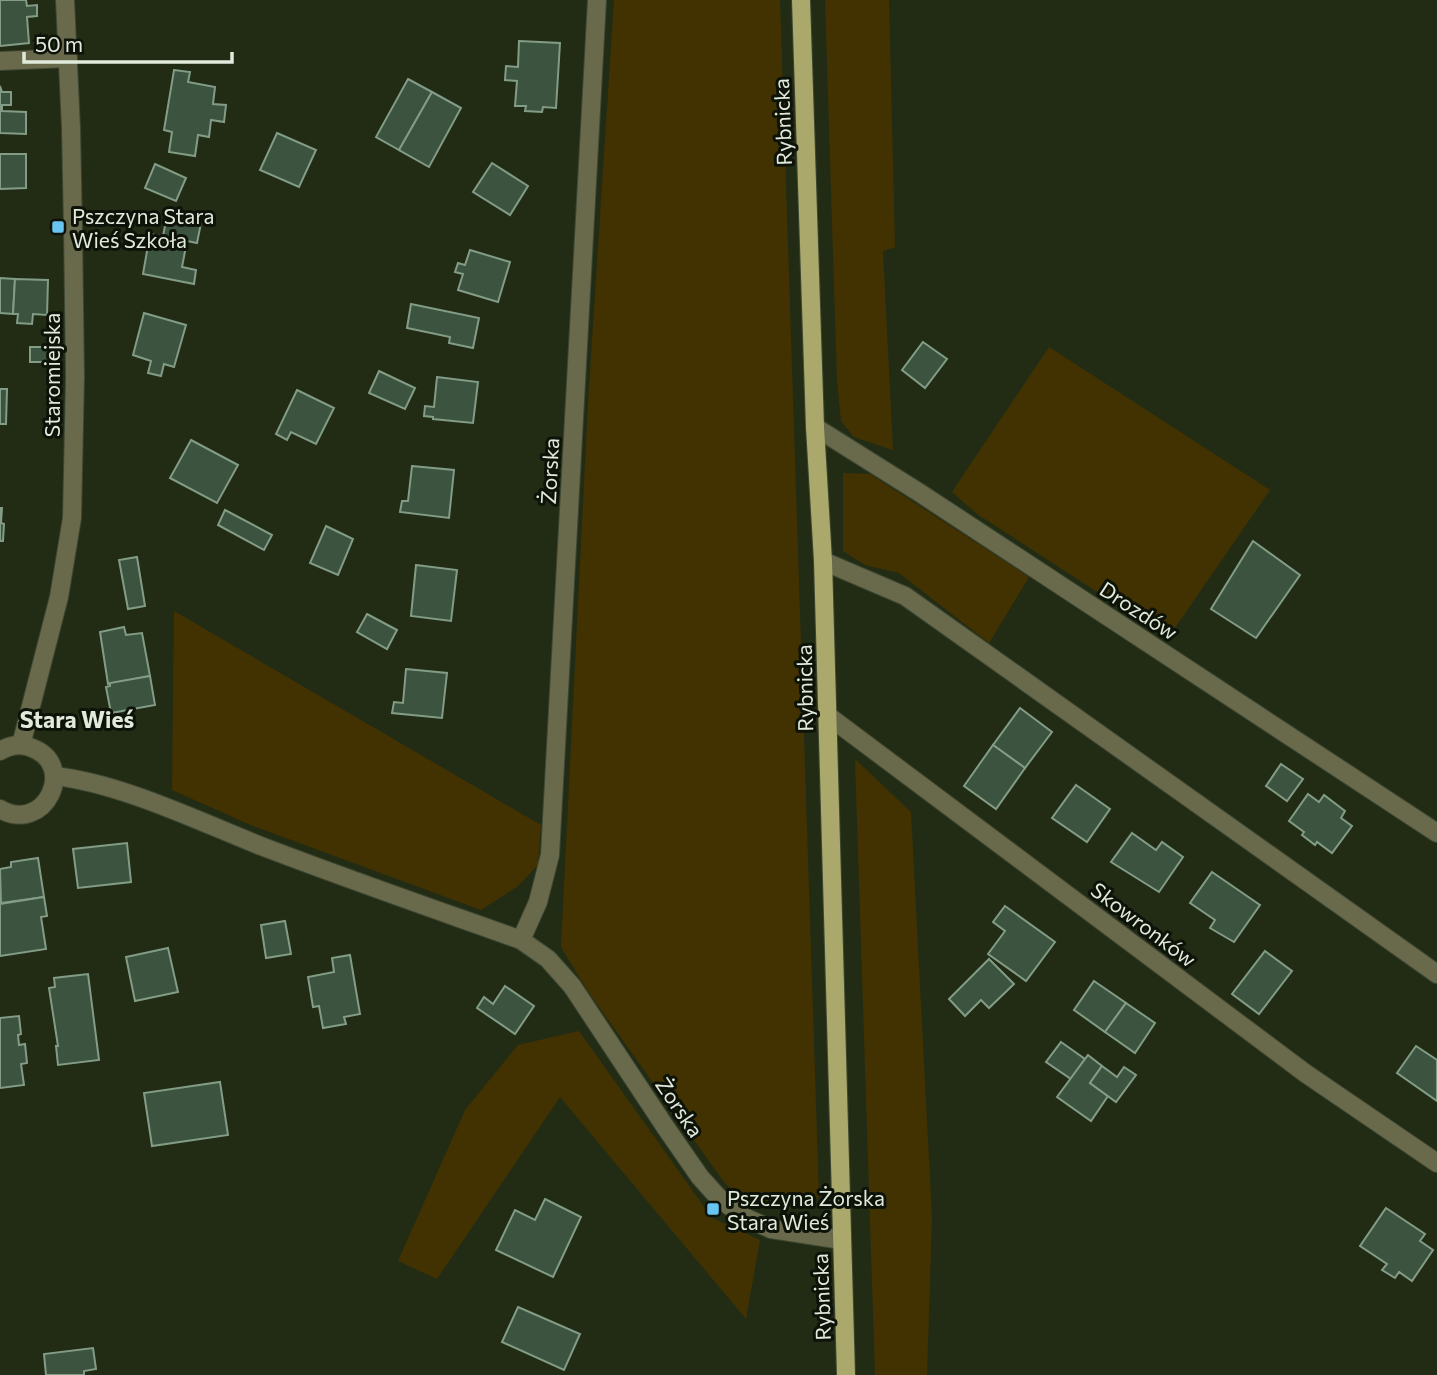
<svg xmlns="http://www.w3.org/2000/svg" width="1437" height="1375" font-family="Commissioner,sans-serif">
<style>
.green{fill:#423202}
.building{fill:#3b533f;stroke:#829c86;stroke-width:2}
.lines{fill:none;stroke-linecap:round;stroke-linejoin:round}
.minor-casing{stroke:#3d4731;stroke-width:20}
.major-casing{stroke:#3d4731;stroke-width:20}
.minor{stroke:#69694c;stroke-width:18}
.major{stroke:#aaa96b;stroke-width:18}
.poi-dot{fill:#68c4f0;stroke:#0e1309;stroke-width:2.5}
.labels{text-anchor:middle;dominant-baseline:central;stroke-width:6;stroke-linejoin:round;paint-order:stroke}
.street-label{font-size:21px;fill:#e2eadb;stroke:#0e1309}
.poi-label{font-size:21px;fill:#e2eadb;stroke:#0e1309;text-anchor:start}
.neighbourhood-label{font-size:23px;font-weight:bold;fill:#e2eadb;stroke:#0e1309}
</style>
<rect width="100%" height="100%" fill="#222c15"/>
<g class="green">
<path d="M614 0H780L819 1197 794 1209 769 1207 742 1201 724 1182 589 993 561 947 588 403Z"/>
<path d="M825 0H889L895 247 883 251 893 450 854 437 841 421 837 381Z"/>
<path d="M1049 347 1270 490 1168 638 977 514 952 492Z"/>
<path d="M843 473 870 474 1029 577 989 643 899 573 865 565 843 551Z"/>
<path d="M174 611 541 825 538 865 518 886 481 910 253 826 172 790Z"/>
<path d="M855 759 911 812 932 1218 927 1375H875Z"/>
<path d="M579 1031 712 1218 760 1240 746 1319 560 1097 437 1279 398 1261 465 1110 518 1045Z"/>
</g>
<g class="building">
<path d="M0 0H26L27 6 37 5V16L27 17 29 43 0 46Z"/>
<path d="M519 41 560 43 556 108 543 107 542 112 525 111 526 106H515L517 81 505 80 506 66 518 67Z"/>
<path d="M174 70 190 72 188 82 215 87 213 104 226 105 224 122 211 120 209 137 198 135 195 156 169 152 172 132 164 130Z"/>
<path d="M408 79 432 92 399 150 376 137Z"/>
<path d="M0 86 2 92H11V105H2V111L26 112V134L0 133Z"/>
<path d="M432 92 461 108 429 167 399 150Z"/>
<path d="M277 133 316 150 299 187 260 170Z"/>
<path d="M0 154H26V188L0 189Z"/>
<path d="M492 163 528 186 510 215 473 192Z"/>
<path d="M155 164 186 178 176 201 145 188Z"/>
<path d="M167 216 201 223 197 243 163 236Z"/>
<path d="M150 234 187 241 182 267 196 270 194 284 143 274Z"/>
<path d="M470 250 510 262 498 302 458 290 463 274 455 272 458 263 465 265Z"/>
<path d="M0 278 15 279 13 314 0 313Z"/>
<path d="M15 279 48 280 47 315 33 314 32 324 17 323 18 314H13Z"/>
<path d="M411 304 479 318 473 348 449 343 450 337 407 328Z"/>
<path d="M144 313 186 325 174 367 164 364 161 376 148 373 151 361 133 355Z"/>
<path d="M923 342 947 359 925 388 902 370Z"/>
<rect x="30" y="347" width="21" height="15"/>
<path d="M379 371 415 388 405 409 369 393Z"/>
<path d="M437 377 478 382 473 423 433 419V417L424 416 425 406 434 407Z"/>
<path d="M0 389H7L6 424H0Z"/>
<path d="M297 390 334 408 316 444 291 432 287 440 276 434Z"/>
<path d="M191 440 238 465 217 503 170 478Z"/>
<path d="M412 466 454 470 449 518 400 512 402 501H408Z"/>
<path d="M0 508H2L1 523 4 524 3 541H0Z"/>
<path d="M225 510 272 535 264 550 218 525Z"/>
<path d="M326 526 353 539 338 575 310 563Z"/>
<path d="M1253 541 1300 575 1256 638 1211 609Z"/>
<path d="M137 557 145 606 128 609 119 560Z"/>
<path d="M416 565 457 570 451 621 411 616Z"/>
<path d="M367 614 397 630 387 649 357 632Z"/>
<path d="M124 627 126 635 142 633 150 676 108 684 100 632Z"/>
<path d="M406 669 447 673 442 718 392 713 394 702 403 703Z"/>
<path d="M150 676 155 705 111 713 106 687 110 686V683Z"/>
<path d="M1020 708 1052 732 1025 768 993 745Z"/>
<path d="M993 745 1025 768 996 809 964 786Z"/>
<path d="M1281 764 1303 779 1287 801 1266 786Z"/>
<path d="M1076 785 1110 809 1087 842 1052 818Z"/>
<path d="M1308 794 1319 802 1324 795 1345 811 1341 818 1352 826 1332 853 1317 842 1315 845 1302 835 1304 832 1289 821Z"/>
<path d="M1132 833 1156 850 1162 842 1183 857 1159 892 1111 862Z"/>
<path d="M127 843 131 882 78 888 73 849Z"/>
<path d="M38 858 44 897 1 903 0 869 11 867V862Z"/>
<path d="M1212 872 1260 905 1234 942 1210 928 1215 920 1190 903Z"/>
<path d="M44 897 47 916 41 917 46 949 0 956V904Z"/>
<path d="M1005 906 1055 942 1026 981 988 954 1005 931 993 922Z"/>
<path d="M285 921 291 954 266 958 261 925Z"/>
<path d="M168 948 178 992 135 1001 126 957Z"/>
<path d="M1265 951 1292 971 1259 1014 1232 994Z"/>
<path d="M350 955 360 1014 344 1017 346 1024 323 1028 319 1006 313 1007 308 977 334 972 332 958Z"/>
<path d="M989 959 1014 984 989 1008 981 1000 965 1016 949 999Z"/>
<path d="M88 974 99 1060 58 1065 56 1046H58L49 988 55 987 54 978Z"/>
<path d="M1094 981 1126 1003 1105 1032 1074 1010Z"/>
<path d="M505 986 534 1006 515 1034 477 1008 484 997 493 1004Z"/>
<path d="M1126 1003 1155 1023 1135 1053 1105 1032Z"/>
<path d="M19 1016 21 1034 18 1035 19 1045 25 1044 27 1063 21 1064 24 1085 0 1088V1018Z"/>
<path d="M1061 1042 1085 1059 1071 1079 1046 1062Z"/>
<path d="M1416 1046 1437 1060V1101L1397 1073Z"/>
<path d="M1088 1055 1102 1066 1090 1083 1108 1096 1091 1121 1057 1097Z"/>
<path d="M1102 1066 1117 1077 1124 1067 1136 1075 1116 1102 1090 1083Z"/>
<path d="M220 1082 228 1135 152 1146 144 1093Z"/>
<path d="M545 1199 581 1217 553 1277 496 1250 515 1210 535 1220Z"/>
<path d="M1386 1208 1425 1234 1420 1241 1433 1250 1412 1281 1399 1272 1395 1278 1382 1270 1387 1264 1360 1246Z"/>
<path d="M518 1307 580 1334 564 1370 502 1342Z"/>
<path d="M93 1348 96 1369 84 1371V1375H46L44 1354Z"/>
</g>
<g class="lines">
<defs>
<g id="minor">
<path d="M0 61 68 58"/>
<path d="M815 427 920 493 1437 833"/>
<path d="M823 561 905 596 1437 974"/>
<path d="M827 715 1305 1073 1437 1163"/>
<path d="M21 745 59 597 72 518 75 377 73 229 71 128 65 0"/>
<path d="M0 751C10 745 21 743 32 748 78 765 45 835 0 809"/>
<path d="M54 776C120 783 198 821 261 846 347 879 434 909 521 940L548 959 572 986 666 1128 700 1177 718 1197 744 1217 771 1229 842 1240"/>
<path d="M521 940 538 902 550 855 597 0"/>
</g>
<path id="major" d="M801 0 815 427 823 561 846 1375"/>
</defs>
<use href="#minor" class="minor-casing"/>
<use href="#major" class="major-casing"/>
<use href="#minor" class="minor"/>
<use href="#major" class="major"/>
</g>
<g class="poi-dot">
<rect x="51" y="220" width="14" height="14" rx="3.5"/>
<rect x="706" y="1202" width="14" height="14" rx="3.5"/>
</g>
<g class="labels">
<g class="street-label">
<text transform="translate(782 122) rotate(-92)">Rybnicka</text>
<text transform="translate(51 375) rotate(-90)">Staromiejska</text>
<text transform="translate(549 471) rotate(-87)">Żorska</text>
<text transform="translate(1139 610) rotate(33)">Drozdów</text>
<text transform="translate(804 688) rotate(-91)">Rybnicka</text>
<text transform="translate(1144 924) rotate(37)">Skowronków</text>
<text transform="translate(680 1107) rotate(56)">Żorska</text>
<text transform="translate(821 1297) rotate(-92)">Rybnicka</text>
</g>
<g class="poi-label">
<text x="72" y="215">Pszczyna Stara<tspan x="72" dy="24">Wieś Szkoła</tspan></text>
<text x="727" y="1197">Pszczyna Żorska<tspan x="727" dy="24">Stara Wieś</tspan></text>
</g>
<g class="neighbourhood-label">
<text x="77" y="719">Stara Wieś</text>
</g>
</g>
<path d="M24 52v10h208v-10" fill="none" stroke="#e2eadb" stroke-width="3.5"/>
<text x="35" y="52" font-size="21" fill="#e2eadb" stroke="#0e1309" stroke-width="5" paint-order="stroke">50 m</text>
</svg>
